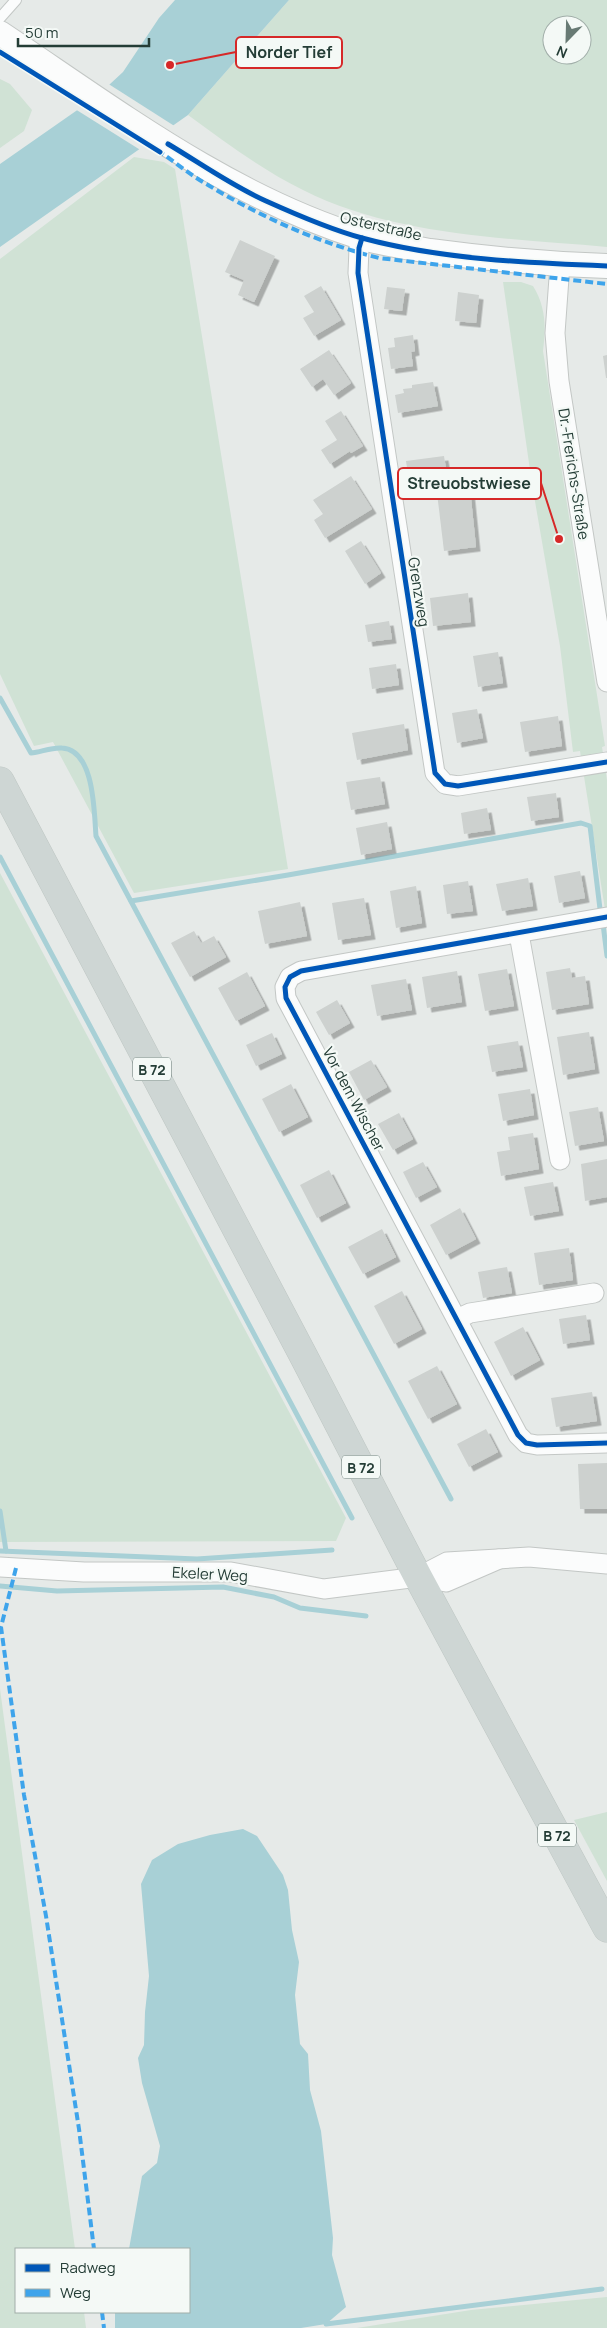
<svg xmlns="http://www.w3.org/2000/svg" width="607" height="2328" font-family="Manrope,sans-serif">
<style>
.green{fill:#d0e2d5;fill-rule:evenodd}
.water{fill:#a8d0d6}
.pier{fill:#e6eae8}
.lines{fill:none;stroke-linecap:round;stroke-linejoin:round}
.stream{stroke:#a8d0d6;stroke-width:5}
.building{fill:#cdd1cf;filter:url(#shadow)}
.service-casing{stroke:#c3c7c5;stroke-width:12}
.minor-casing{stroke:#c3c7c5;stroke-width:21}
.tertiary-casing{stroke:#c3c7c5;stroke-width:26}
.primary-casing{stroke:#bec6c3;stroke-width:29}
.service{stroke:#fbfcfc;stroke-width:10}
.minor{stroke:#fbfcfc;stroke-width:19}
.tertiary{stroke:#fbfcfc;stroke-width:24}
.primary{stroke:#ced6d4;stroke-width:28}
.quiet{stroke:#3ea4eb;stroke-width:4;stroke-dasharray:8 4;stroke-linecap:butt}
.cycleway-casing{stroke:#f4f9f6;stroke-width:8}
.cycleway{stroke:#0057b8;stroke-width:5}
.labels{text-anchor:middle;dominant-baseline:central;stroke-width:4.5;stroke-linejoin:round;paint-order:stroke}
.shield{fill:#f4f9f6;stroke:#627570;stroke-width:1}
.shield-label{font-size:14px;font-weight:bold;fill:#243d36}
.street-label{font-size:15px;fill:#243d36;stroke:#f4f9f6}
.leader{fill:none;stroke:#d62828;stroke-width:2}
.callout-dot{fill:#d62828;stroke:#f4f9f6;stroke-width:2}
.callout{fill:#f4f9f6;stroke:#d62828;stroke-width:2}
.callout-label{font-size:16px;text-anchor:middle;font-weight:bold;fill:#243d36}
</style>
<defs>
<filter id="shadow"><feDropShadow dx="4.5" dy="4.5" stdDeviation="0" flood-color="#0004"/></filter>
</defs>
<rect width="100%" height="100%" fill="#e6eae8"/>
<g class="green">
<path d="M289 0H607V247C507 238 394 236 303 190 262 170 225 142 188 115ZM552 25H582V55H552Z"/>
<path d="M0 79 10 84 32 110 24 131 0 148Z"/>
<path d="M134 157 164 162 175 169 288 869 134 893 53 742 34 746 0 674V259Z"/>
<path d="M503 282H521L533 286C546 307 546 327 543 351L605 746 602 747 607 780V922L580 751 573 752 560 646 532 484Z"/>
<path d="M0 873 346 1518 336 1541 0 1542Z"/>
<path d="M0 1689 75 2249H16V2312H84L86 2328H0Z"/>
<path d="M607 1812V1881L574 1820Z"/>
<path d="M607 2297V2328H357L471 2310Z"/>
</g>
<g class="water">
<path d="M175 0H289L188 115 0 247V164L96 97 123 72 159 18Z"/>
<path d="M243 1829 257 1836 283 1875 288 1890 292 1930 299 1962 295 1995 300 2044 308 2054 310 2090 321 2131 333 2238 332 2255 346 2307 326 2324 301 2328H115V2312H189V2249H129L142 2176 157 2163 160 2146 142 2083 138 2058 144 2045 145 2012 149 1976 141 1884 152 1860 178 1844 210 1835Z"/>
</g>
<path class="pier" d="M107 83 176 127 142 151 75 109Z"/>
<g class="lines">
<g class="stream">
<path d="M0 698 31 753C41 752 52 747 62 748 95 750 94 813 96 836L451 1499"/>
<path d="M0 857 352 1518"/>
<path d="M131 901 288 875 581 823 590 826 600 909"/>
<path d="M603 924 607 956"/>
<path d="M0 1511 6 1551"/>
<path d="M0 1551 197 1559 332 1550"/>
<path d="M0 1586 57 1591 223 1587 274 1597 300 1608 366 1616"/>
<path d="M326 2324 602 2289"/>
</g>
</g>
<g class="building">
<path d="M240 240 275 256 254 302 238 295 244 280 225 272Z"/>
<path d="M321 286 341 320 314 336 303 318 314 312 304 296Z"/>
<path d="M387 287 405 289 402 311 384 309Z"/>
<path d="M458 292 479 295 476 323 455 321Z"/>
<path d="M413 335 415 351 411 352 413 366 391 369 388 348 395 347 394 338Z"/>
<path d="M329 350 351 383 334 395 323 379 312 387 300 369Z"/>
<path d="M607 355V378H606L603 356Z"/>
<path d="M433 382 438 406 398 413 395 395 404 393 403 389 412 388V385Z"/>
<path d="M341 411 363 446 351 453 350 451 330 464 321 450 337 440 325 421Z"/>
<path d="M444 456 447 476 409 481 406 461Z"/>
<path d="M351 476 372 509 325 538 314 520 323 514 313 500Z"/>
<path d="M470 489 476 547 444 551 437 493Z"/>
<path d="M361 541 381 573 365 584 345 551Z"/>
<path d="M468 593 471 622 433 626 430 598Z"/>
<path d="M389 621 392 639 368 642 365 625Z"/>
<path d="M498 652 503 683 478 687 473 656Z"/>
<path d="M396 664 399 685 372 689 369 668Z"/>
<path d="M477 709 483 738 457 743 452 713Z"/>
<path d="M558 716 562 746 525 752 520 722Z"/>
<path d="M404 724 408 750 357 760 352 733Z"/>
<path d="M380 777 385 804 351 810 346 782Z"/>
<path d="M556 793 559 817 531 821 527 797Z"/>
<path d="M487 808 491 830 464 834 461 813Z"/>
<path d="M387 822 392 849 361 855 356 828Z"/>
<path d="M580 871 585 898 559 903 554 876Z"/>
<path d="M528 878 533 906 502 911 496 884Z"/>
<path d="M468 881 473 911 447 914 443 885Z"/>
<path d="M416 886 422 923 396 928 390 891Z"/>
<path d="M364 898 371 935 338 940 332 903Z"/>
<path d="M300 902 307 936 265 944 258 911Z"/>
<path d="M194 931 201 943 214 936 226 957 190 977 171 943Z"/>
<path d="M570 968 572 978 585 976 589 1004 552 1010 546 972Z"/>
<path d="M507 969 514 1006 485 1011 478 974Z"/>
<path d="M457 971 462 1002 427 1008 422 977Z"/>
<path d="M247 972 265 1006 236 1021 218 988Z"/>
<path d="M406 979 412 1010 377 1016 371 985Z"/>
<path d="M337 1000 350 1023 329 1035 316 1012Z"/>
<path d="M589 1032 595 1069 563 1075 557 1037Z"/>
<path d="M272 1033 282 1054 256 1066 246 1045Z"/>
<path d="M518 1041 523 1067 492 1072 487 1046Z"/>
<path d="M371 1060 387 1087 364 1100 349 1072Z"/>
<path d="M291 1084 308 1117 279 1132 262 1099Z"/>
<path d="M530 1089 534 1115 503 1121 498 1094Z"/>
<path d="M598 1107 604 1141 575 1146 569 1112Z"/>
<path d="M399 1113 413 1139 393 1150 378 1124Z"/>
<path d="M533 1133 539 1169 501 1176 497 1152 510 1150 508 1137Z"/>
<path d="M607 1159V1197L585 1201 581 1164Z"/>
<path d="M423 1162 437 1187 416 1198 403 1172Z"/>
<path d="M329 1170 346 1203 317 1218 300 1185Z"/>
<path d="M553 1182 559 1211 530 1216 524 1187Z"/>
<path d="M460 1208 476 1239 446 1255 430 1225Z"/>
<path d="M382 1229 396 1257 363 1274 348 1247Z"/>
<path d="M569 1248 573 1280 539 1285 534 1253Z"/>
<path d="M507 1267 512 1293 483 1298 478 1272Z"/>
<path d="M402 1291 422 1329 394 1344 374 1306Z"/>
<path d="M586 1315 590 1340 563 1344 559 1319Z"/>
<path d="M523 1327 540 1360 511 1376 494 1342Z"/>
<path d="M437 1366 457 1404 428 1419 408 1381Z"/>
<path d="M592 1392 597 1421 556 1427 551 1398Z"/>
<path d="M486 1429 498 1452 469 1467 457 1444Z"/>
<path d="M607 1463V1509H580L578 1464Z"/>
</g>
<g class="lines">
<defs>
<path id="service" d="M0 18 16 0"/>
<g id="minor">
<path d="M362 238 359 248 358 273 435 773 445 784 458 786 607 762"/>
<path d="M560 264 555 333 559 381 607 682"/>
<path d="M607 917 301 971 290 977 285 987 286 998 518 1435 526 1443 537 1445 607 1443"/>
<path d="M519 934 560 1160"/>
<path d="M457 1319 470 1313 594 1293"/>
<path d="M0 1567 84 1572H231L324 1589 418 1577 446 1582 499 1559"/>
<path d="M418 1577 447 1562 529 1557 607 1564"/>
</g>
<path id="tertiary" d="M0 33C114 109 228 196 360 237 382 244 407 247 430 251 489 259 548 264 607 266"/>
<path id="primary" d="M0 781 304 1357 418 1577 607 1928"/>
</defs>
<use href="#service" class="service-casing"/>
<use href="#minor" class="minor-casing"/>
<use href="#tertiary" class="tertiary-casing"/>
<use href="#primary" class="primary-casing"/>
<use href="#service" class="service"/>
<use href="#minor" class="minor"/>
<use href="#tertiary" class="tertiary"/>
<use href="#primary" class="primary"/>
<g class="quiet">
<path d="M157 150C174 161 190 175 208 185 261 217 319 243 379 258L607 284"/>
<path d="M16 1568 1 1627 24 1795 46 1916 79 2129 94 2249"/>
<path d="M102 2312 104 2328"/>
</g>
<defs>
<g id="cycleway">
<path d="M0 52 160 152"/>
<path d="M168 144C200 163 232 186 266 201 297 215 329 229 362 238 439 259 527 263 607 266"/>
<path d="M362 238 359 248 358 273 435 773 445 784 458 786 607 762"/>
<path d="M607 917 301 971 290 977 285 987 286 998 518 1435 526 1443 537 1445 607 1443"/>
</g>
</defs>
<use href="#cycleway" class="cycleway-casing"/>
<use href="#cycleway" class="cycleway"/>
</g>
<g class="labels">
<g class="shield">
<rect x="133" y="1057.5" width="38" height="23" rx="4"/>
<rect x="342" y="1455.5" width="38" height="23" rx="4"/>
<rect x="538" y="1823.5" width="38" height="23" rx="4"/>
</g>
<g class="shield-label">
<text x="152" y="1069">B 72</text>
<text x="361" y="1467">B 72</text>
<text x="557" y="1835">B 72</text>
</g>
<g class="street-label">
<text transform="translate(381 226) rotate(13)">Osterstraße</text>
<text transform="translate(574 474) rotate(81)">Dr.-Frerichs-Straße</text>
<text transform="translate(419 592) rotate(81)">Grenzweg</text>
<text transform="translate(354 1099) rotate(62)">Vor dem Wischer</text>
<text transform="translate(210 1574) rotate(3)">Ekeler Weg</text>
</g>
</g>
<path class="leader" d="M170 65L236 52M559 539L541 483"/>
<g class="callout-dot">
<circle cx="170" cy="65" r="5"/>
<circle cx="559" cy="539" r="5"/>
</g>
<g class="callout">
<rect x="236" y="37" width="106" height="31" rx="5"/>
<rect x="398" y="468" width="143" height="31" rx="5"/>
</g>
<g class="callout-label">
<text x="289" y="58">Norder Tief</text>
<text x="469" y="489">Streuobstwiese</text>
</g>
<rect x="15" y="2248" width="175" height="65" fill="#f4f9f6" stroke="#a1aea9"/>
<rect x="25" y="2264" width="25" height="8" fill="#0057b8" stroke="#a1aea9"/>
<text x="60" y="2273" font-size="15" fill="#243d36">Radweg</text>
<rect x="25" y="2289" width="25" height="8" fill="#3ea4eb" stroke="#a1aea9"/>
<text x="60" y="2298" font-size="15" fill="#243d36">Weg</text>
<g transform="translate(567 40) rotate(203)"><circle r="24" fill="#f4f9f6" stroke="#a1aea9"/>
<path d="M0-4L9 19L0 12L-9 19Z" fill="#687a74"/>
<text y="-8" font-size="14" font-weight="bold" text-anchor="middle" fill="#243d36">N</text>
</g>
<path d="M18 38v8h131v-8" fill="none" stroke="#243d36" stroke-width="2.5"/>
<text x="25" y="38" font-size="15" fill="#243d36" stroke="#f4f9f6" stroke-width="4" paint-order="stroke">50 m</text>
</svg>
